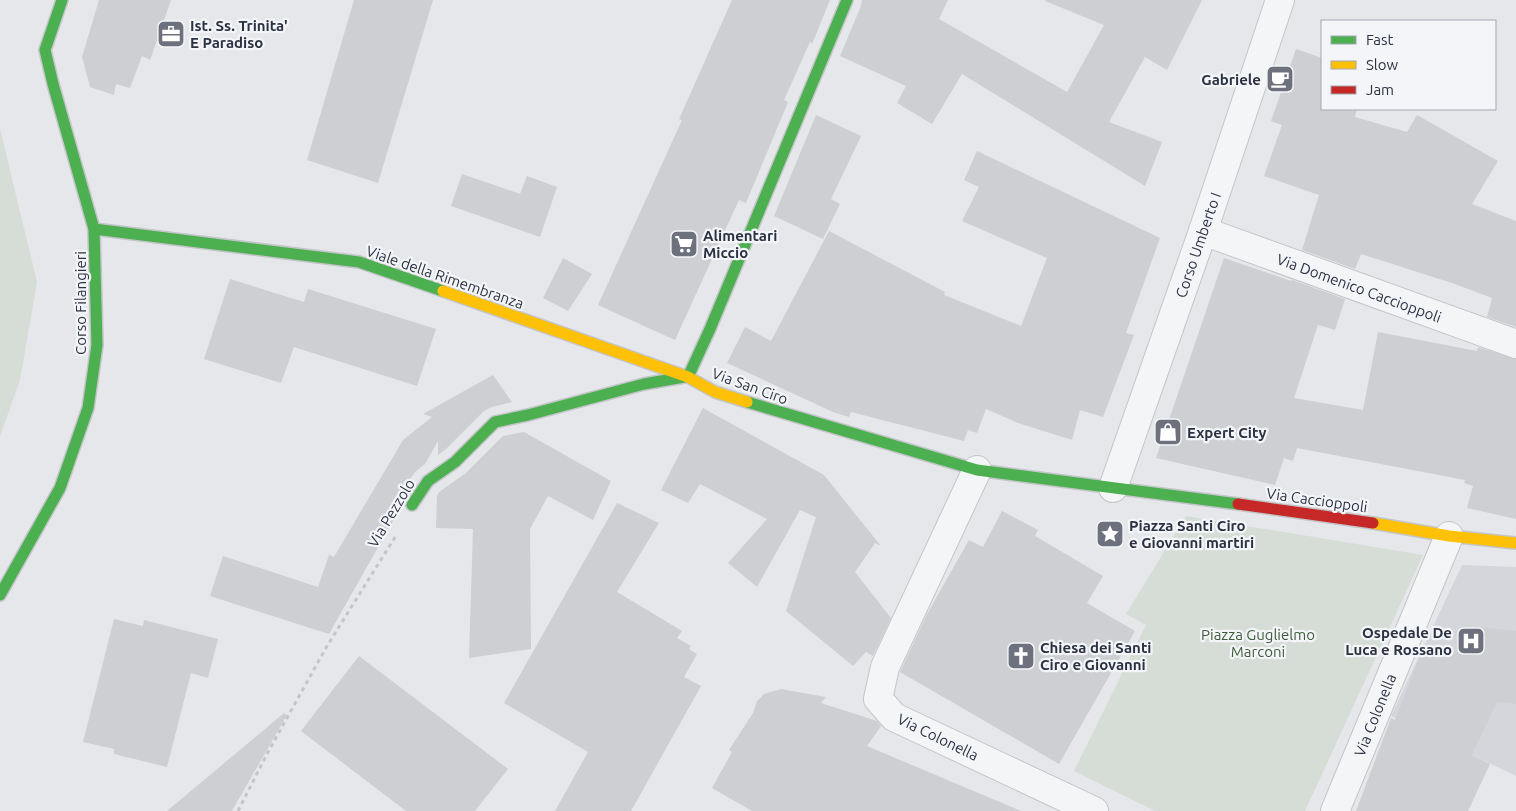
<svg xmlns="http://www.w3.org/2000/svg" width="1516" height="811" font-family="Ubuntu,sans-serif">
<style>
.built{fill:#d4d6dc}
.green{fill:#d5ddd6}
.building{fill:#cdcfd2}
.lines{fill:none;stroke-linecap:round;stroke-linejoin:round}
.street-casing{stroke:#c3c5c8;stroke-width:30}
.fast-casing{stroke:#c3c5c8;stroke-width:14}
.slow-casing{stroke:#c3c5c8;stroke-width:14}
.jam-casing{stroke:#c3c5c8;stroke-width:14}
.path{stroke:#c4c5c9;stroke-width:3;stroke-dasharray:4 4;stroke-linecap:butt}
.street{stroke:#f4f5f6;stroke-width:28}
.fast{stroke:#4caf50;stroke-width:11}
.slow{stroke:#ffc107;stroke-width:11}
.jam{stroke:#c62828;stroke-width:11}
.labels{text-anchor:middle;dominant-baseline:central;stroke-width:4.5;stroke-linejoin:round;paint-order:stroke}
.poi-label{font-size:15px;font-weight:bold;fill:#2c3242;stroke:#f3f5f8;text-anchor:start}
.street-label{font-size:15px;fill:#2c3242;stroke:#f3f5f8}
.park-label{font-size:15px;fill:#3e5d3a;stroke:#f3f5f8}
</style>
<rect width="100%" height="100%" fill="#e5e7ea"/>
<path class="built" d="M1462 565 1516 567V776L1391 716Z"/>
<g class="green">
<path d="M0 129 37 282 20 380 0 436Z"/>
<path d="M1186 516 1423 555 1305 811H1155L1074 771 1146 625 1126 614Z"/>
</g>
<g class="building">
<path d="M99 0H171L150 60 142 56 130 88 116 84 114 95 90 87 82 57Z"/>
<path d="M354 0H433L378 183 307 160Z"/>
<path d="M732 0H830L812 44 810 42 784 100 788 102 746 203 739 200 675 340 598 305 682 120 679 119Z"/>
<path d="M862 0H948L939 19 1067 92 1104 25 1045 1 1046 0H1202L1167 70 1145 57 1109 122 1162 142 1145 186 962 74 932 124 897 103 906 86 840 56 861 6Z"/>
<path d="M1296 49 1322 58V109H1357L1355 117 1407 132 1417 115 1498 161 1472 204 1516 221V327L1487 317 1492 298 1455 284 1361 254 1355 269 1302 250 1319 195 1264 176 1282 125 1271 121Z"/>
<path d="M816 115 861 136 831 199 840 204 823 239 774 216Z"/>
<path d="M977 151 1160 238 1126 333 1134 335 1103 417 1080 410 1072 440 1018 423 986 409 977 433 968 430 964 441 851 412 849 417 833 412 727 363 745 327 771 341 829 231 945 292 944 295 1021 326 1047 258 962 221 979 187 964 180Z"/>
<path d="M462 174 520 194 527 176 557 187 540 237 451 206Z"/>
<path d="M563 258 592 274 568 311 543 298Z"/>
<path d="M1224 258 1291 281 1292 280 1345 299 1335 330 1318 325 1294 398 1363 410 1378 332 1477 351 1478 347 1516 359V519L1467 508 1473 486 1464 483 1465 480 1297 448 1293 461 1284 458 1275 485 1156 458Z"/>
<path d="M230 279 304 302 308 289 436 329 417 386 294 347 281 383 204 359Z"/>
<path d="M493 375 512 402 492 407 484 411 445 450 438 455V441L425 464 415 472 399 496 396 504 398 512 329 634 210 596 223 556 318 587 329 555 334 557 403 440 432 417 423 414Z"/>
<path d="M703 408 824 475 881 546 875 543 855 572 891 618 873 656 866 652 853 666 786 611 816 517 800 510 757 587 728 563 767 519 700 484 688 503 661 490Z"/>
<path d="M524 432 611 481 593 520 548 496 530 529 531 649 469 658 473 529 436 528 437 496 439 492 466 473 503 436Z"/>
<path d="M617 503 659 523 617 592 682 631 677 638 691 646 689 649 697 654 684 677 701 686 631 811H555L588 752 504 703Z"/>
<path d="M1002 511 1038 530 1035 536 1103 576 1087 603 1135 631 1059 764 900 672 927 614 969 540 983 547Z"/>
<path d="M114 619 143 626 144 620 218 639 208 678 191 673 167 767 114 754V749L83 742Z"/>
<path d="M1476 627 1516 631V704L1497 702 1472 755 1490 764 1468 811H1356L1391 718 1395 720 1422 651 1466 652Z"/>
<path d="M359 656 508 769 475 811H406L301 731Z"/>
<path d="M781 689 826 697 821 703 877 721 881 726 867 746 1021 811H752L712 788 732 752 729 750 753 713 757 701 764 694Z"/>
<path d="M284 713 287 715 232 811H167Z"/>
</g>
<g class="lines">
<defs>
<g id="street">
<path d="M1203 231 1516 344"/>
<path d="M977 470 885 667 878 699 894 717 1094 811"/>
<path d="M1113 488 1203 231 1280 0"/>
<path d="M1335 811 1449 536"/>
</g>
<g id="fast">
<path d="M94 229 359 262 443 291"/>
<path d="M688 377 710 329 847 0"/>
<path d="M747 402 977 470 1238 504"/>
<path d="M412 505 428 481 455 462 495 422 528 415 644 384 684 377"/>
<path d="M0 595 60 488 88 408 97 345 94 229 53 84 45 50 62 0"/>
</g>
<g id="slow">
<path d="M443 291 688 377 715 392 747 402"/>
<path d="M1373 523 1449 536 1516 543"/>
</g>
<path id="jam" d="M1238 504 1373 523"/>
</defs>
<use href="#street" class="street-casing"/>
<use href="#fast" class="fast-casing"/>
<use href="#slow" class="slow-casing"/>
<use href="#jam" class="jam-casing"/>
<path class="path" d="M238 811 268 752 327 646 397 534"/>
<use href="#street" class="street"/>
<use href="#fast" class="fast"/>
<use href="#slow" class="slow"/>
<use href="#jam" class="jam"/>
</g>
<defs>
<symbol id="office-square" viewBox="-11 -11 22 22"><rect x="-9" y="-9" width="18" height="18" rx="4" fill="#6d717d" stroke="#f3f5f8"/><path d="M-6-3h4V-5.5h4V-3h4V5H-6ZM-1-4.5V-3h2v-1.5ZM-6 0V1H6V0Z" fill="#fff"/></symbol>
<symbol id="cafe-square" viewBox="-11 -11 22 22"><rect x="-9" y="-9" width="18" height="18" rx="4" fill="#6d717d" stroke="#f3f5f8"/><path d="M-5.5-4.5H6V0H3Q3 3.5 0 3.5H-2.5Q-5.5 3.5-5.5 0ZM3-3.2v2h1.7v-2ZM-6 4.5H4V6H-6Z" fill="#fff"/></symbol>
<symbol id="supermarket-square" viewBox="-11 -11 22 22"><rect x="-9" y="-9" width="18" height="18" rx="4" fill="#6d717d" stroke="#f3f5f8"/><path d="M-6-5.5h2.5l.6 2H6L4.5 2H-2.5L-4.4-4H-6ZM-1.5 3.2a1.3 1.3 0 1 0 .1 0ZM3 3.2a1.3 1.3 0 1 0 .1 0Z" fill="#fff"/></symbol>
<symbol id="shop-square" viewBox="-11 -11 22 22"><rect x="-9" y="-9" width="18" height="18" rx="4" fill="#6d717d" stroke="#f3f5f8"/><path d="M-5-2.5h2.3a2.7 3.5 0 0 1 5.4 0H5L5.5 6h-11ZM-1.5-2.5h3a1.5 2.3 0 0 0-3 0Z" fill="#fff"/></symbol>
<symbol id="sight-square" viewBox="-11 -11 22 22"><rect x="-9" y="-9" width="18" height="18" rx="4" fill="#6d717d" stroke="#f3f5f8"/><path d="M0-6L1.8-2.2L6-1.7L2.9 1.2L3.7 5.4L0 3.3L-3.7 5.4L-2.9 1.2L-6-1.7L-1.8-2.2Z" fill="#fff"/></symbol>
<symbol id="hospital-square" viewBox="-11 -11 22 22"><rect x="-9" y="-9" width="18" height="18" rx="4" fill="#6d717d" stroke="#f3f5f8"/><path d="M-5-5h3v3.5h4V-5h3V5h-3V1.5h-4V5h-3Z" fill="#fff"/></symbol>
<symbol id="church-square" viewBox="-11 -11 22 22"><rect x="-9" y="-9" width="18" height="18" rx="4" fill="#6d717d" stroke="#f3f5f8"/><path d="M-1.2-6h2.4v3.5h3.3v2.4h-3.3V6h-2.4V-.1h-3.3v-2.4h3.3Z" fill="#fff"/></symbol>
</defs>
<g fill-rule="evenodd">
<use href="#office-square" x="155" y="18" width="32" height="32"/>
<use href="#cafe-square" x="1264" y="63" width="32" height="32"/>
<use href="#supermarket-square" x="668" y="228" width="32" height="32"/>
<use href="#shop-square" x="1152" y="416" width="32" height="32"/>
<use href="#sight-square" x="1094" y="518" width="32" height="32"/>
<use href="#hospital-square" x="1455" y="625" width="32" height="32"/>
<use href="#church-square" x="1005" y="640" width="32" height="32"/>
</g>
<g class="labels">
<g class="poi-label">
<text x="190" y="25">Ist. Ss. Trinita'<tspan x="190" dy="17">E Paradiso</tspan></text>
<text x="1261" y="79" text-anchor="end">Gabriele</text>
<text x="703" y="235">Alimentari<tspan x="703" dy="17">Miccio</tspan></text>
<text x="1187" y="432">Expert City</text>
<text x="1129" y="525">Piazza Santi Ciro<tspan x="1129" dy="17">e Giovanni martiri</tspan></text>
<text x="1452" y="632" text-anchor="end">Ospedale De<tspan x="1452" dy="17">Luca e Rossano</tspan></text>
<text x="1040" y="647">Chiesa dei Santi<tspan x="1040" dy="17">Ciro e Giovanni</tspan></text>
</g>
<g class="street-label">
<text transform="translate(1198 245) rotate(-71)">Corso Umberto I</text>
<text transform="translate(445 277) rotate(19)">Viale della Rimembranza</text>
<text transform="translate(1359 288) rotate(20)">Via Domenico Caccioppoli</text>
<text transform="translate(80 303) rotate(-90)">Corso Filangieri</text>
<text transform="translate(750 386) rotate(20)">Via San Ciro</text>
<text transform="translate(1317 500) rotate(8)">Via Caccioppoli</text>
<text transform="translate(391 513) rotate(-59)">Via Pezzolo</text>
<text transform="translate(1375 715) rotate(-68)">Via Colonella</text>
<text transform="translate(938 737) rotate(26)">Via Colonella</text>
</g>
<g class="park-label">
<text x="1258" y="634">Piazza Guglielmo<tspan x="1258" dy="17">Marconi</tspan></text>
</g>
</g>
<rect x="1321" y="20" width="175" height="90" fill="#f3f5f8" stroke="#a3a7af"/>
<rect x="1331" y="36" width="25" height="8" fill="#4caf50" stroke="#a3a7af"/>
<text x="1366" y="45" font-size="15" fill="#2c3242">Fast</text>
<rect x="1331" y="61" width="25" height="8" fill="#ffc107" stroke="#a3a7af"/>
<text x="1366" y="70" font-size="15" fill="#2c3242">Slow</text>
<rect x="1331" y="86" width="25" height="8" fill="#c62828" stroke="#a3a7af"/>
<text x="1366" y="95" font-size="15" fill="#2c3242">Jam</text>
</svg>
